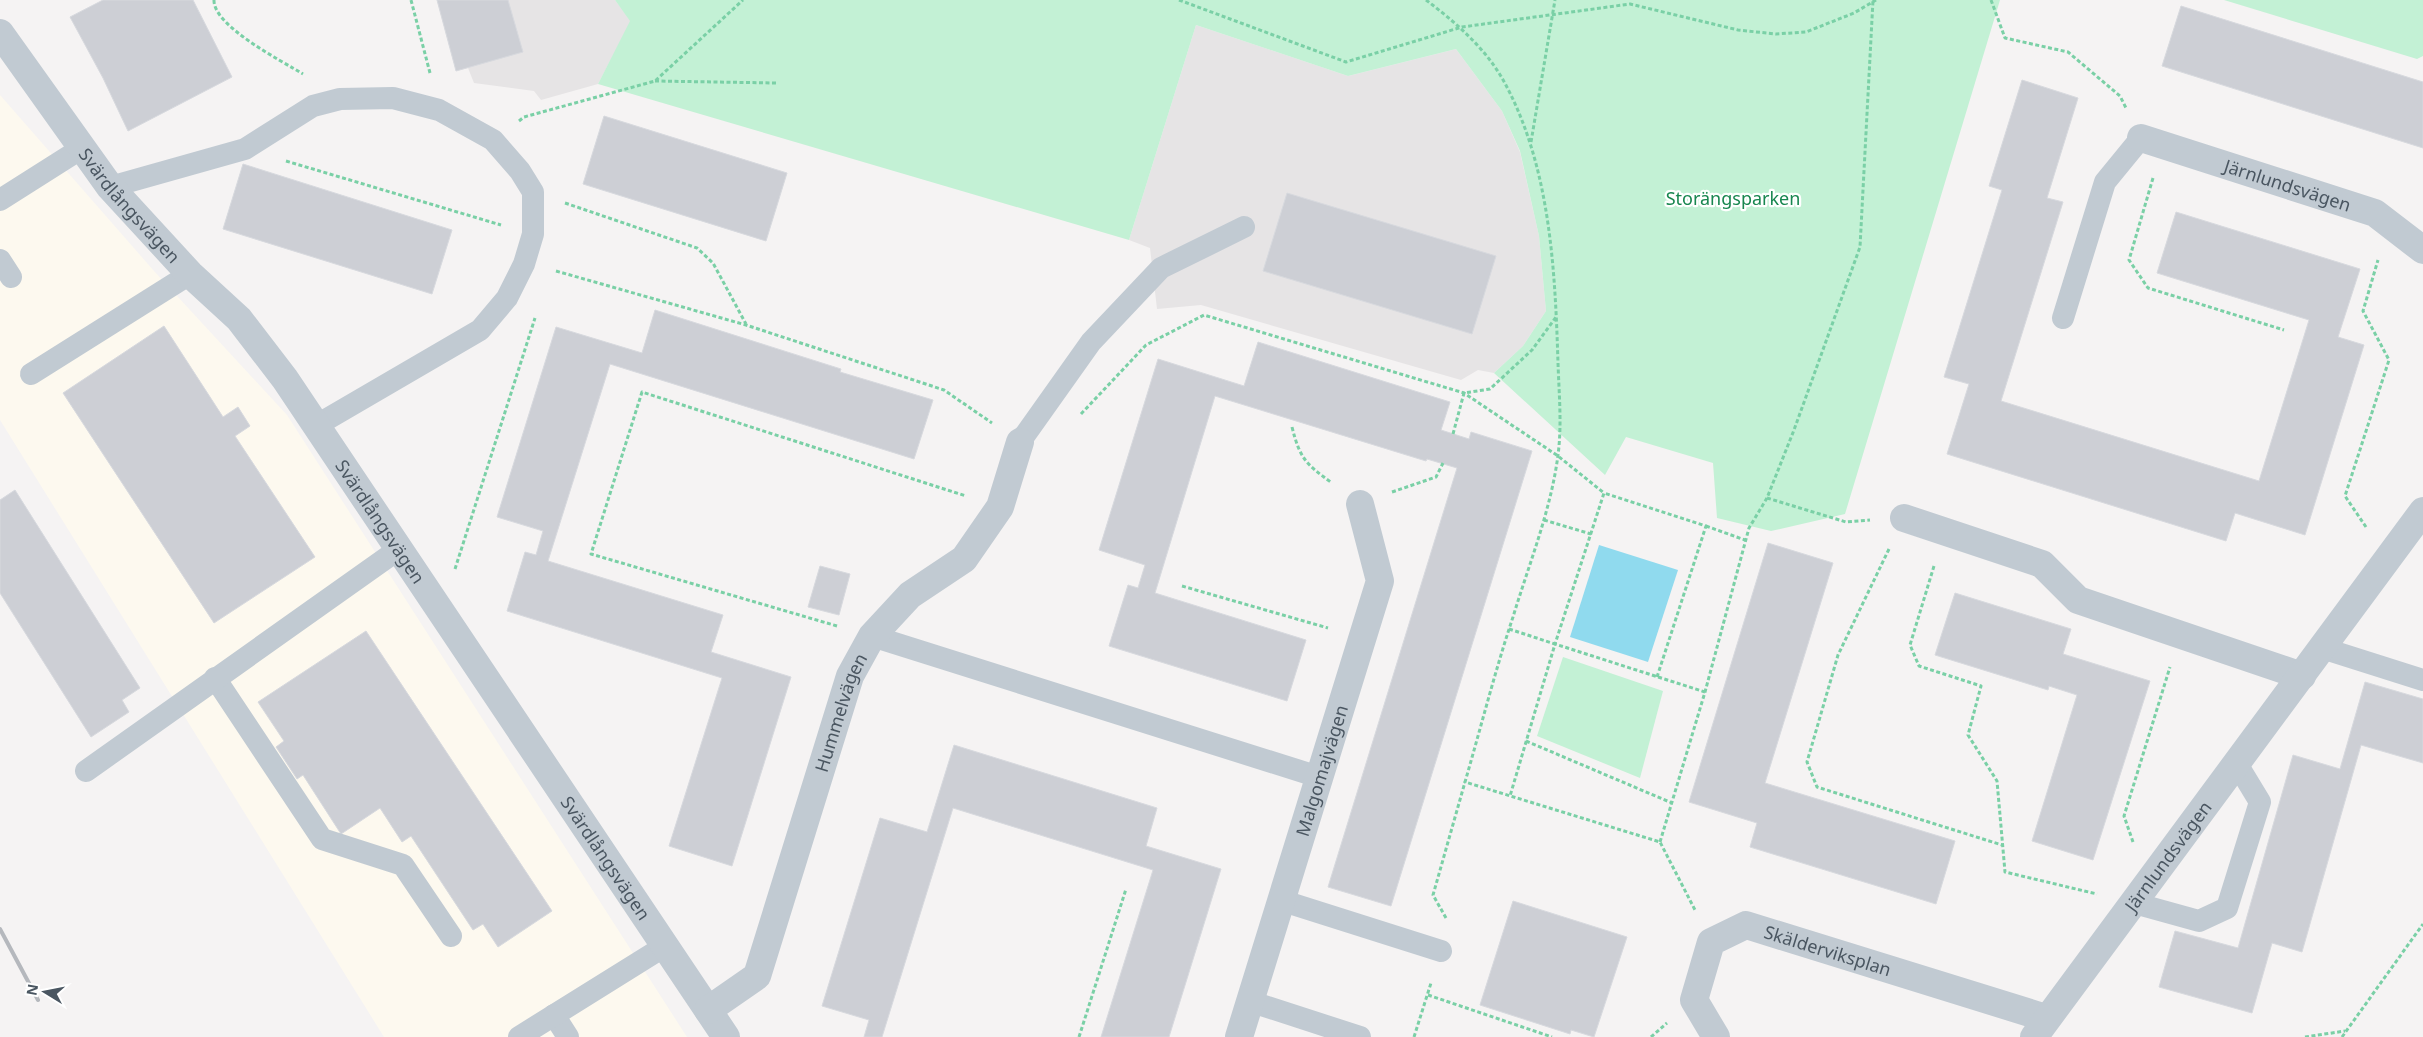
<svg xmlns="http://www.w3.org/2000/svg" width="2423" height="1037" font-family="'Noto Sans',sans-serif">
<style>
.commercial{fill:#fdf9ef}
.education{fill:#e6e4e5}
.green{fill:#c3f1d5}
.water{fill:#90daee}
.building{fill:#cdcfd5;stroke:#d7d9de}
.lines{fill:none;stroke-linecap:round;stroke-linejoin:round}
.path{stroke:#7ad0a6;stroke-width:3;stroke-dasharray:4 2.5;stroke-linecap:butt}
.lane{stroke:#c1cad2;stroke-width:22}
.street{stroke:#c1cad2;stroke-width:28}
.rail{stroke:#b5b8bd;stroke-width:4}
.labels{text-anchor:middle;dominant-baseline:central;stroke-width:4.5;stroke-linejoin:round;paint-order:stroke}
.street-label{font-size:18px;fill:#4a5661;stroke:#fff}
.park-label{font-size:18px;fill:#17864f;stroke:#fff}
</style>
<rect width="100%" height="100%" fill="#f5f3f3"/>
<path class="commercial" d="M0 95 154 271 287 415 687 1037H384L0 420Z"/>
<g class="education">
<path d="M437 0H615L631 21 598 84 541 100 534 91 474 83 468 68 456 71Z"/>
<path d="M1196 25 1348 76 1456 49 1502 111 1520 152 1539 236 1546 311 1523 346 1494 373 1478 370 1461 380 1201 305 1157 309 1150 248 1129 240Z"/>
</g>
<g class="green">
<path d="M615 0H2000L1845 514 1771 531 1717 518 1713 463 1626 437 1605 475 1494 373 1523 346 1546 311 1539 236 1520 151 1502 111 1456 49 1348 76 1196 25 1129 240 598 84 630 21Z"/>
<path d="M2224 0H2423V56L2417 59Z"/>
<path d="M1563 657 1663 691 1640 778 1537 736Z"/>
</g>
<path class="water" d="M1599 545 1678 570 1648 662 1570 637Z"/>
<g class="building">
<path d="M103 0H193L232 77 128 131 103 78 70 17Z"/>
<path d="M437 0H508L523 52 456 71Z"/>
<path d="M2181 6 2423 82V148L2162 66Z"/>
<path d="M2022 80 2078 98 2047 198 2063 202 2001 401 2259 481 2309 320 2157 273 2176 212 2360 269 2338 337 2364 345 2305 535 2235 513 2226 541 1947 454 1969 384 1944 377 2002 190 1989 186Z"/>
<path d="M604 116 787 173 766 241 583 184Z"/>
<path d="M243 164 452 230 432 294 223 229Z"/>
<path d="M1287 193 1496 256 1472 334 1263 271Z"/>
<path d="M655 310 841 369 840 372 933 400 914 459 610 364 548 561 723 615 711 652 791 677 732 866 669 846 722 678 507 611 525 552 536 555 543 531 497 517 556 327 642 353Z"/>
<path d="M164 326 223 417 238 407 250 426 235 436 315 557 214 623 63 393Z"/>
<path d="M1258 342 1450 402 1441 430 1469 439 1471 432 1532 451 1391 906 1328 887 1457 468 1427 459 1426 461 1215 396 1155 593 1306 640 1287 701 1109 646 1128 585 1138 588 1145 565 1099 550 1158 359 1244 386Z"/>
<path d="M15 490 140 688 122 700 129 712 91 737 0 593V500Z"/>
<path d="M1768 543 1833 563 1765 783 1955 841 1936 904 1750 847 1757 823 1689 802Z"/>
<path d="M820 566 850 574 839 615 808 607Z"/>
<path d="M1955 593 2071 629 2063 654 2150 681 2093 860 2032 841 2077 695 2049 686 2048 690 1935 655Z"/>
<path d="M366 631 552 911 498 947 483 924 473 930 411 836 402 842 380 808 341 834 303 775 297 779 276 747 284 741 258 702Z"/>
<path d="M2365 682 2423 699V763L2361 745 2302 952 2272 943 2252 1013 2159 987 2175 931 2238 948 2293 755 2340 769Z"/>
<path d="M954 745 1157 808 1146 846 1221 869 1169 1037H1101L1153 870 953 808 882 1037H864L869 1020 822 1006 880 818 927 832Z"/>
<path d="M1513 901 1627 937 1594 1037 1571 1030 1570 1034 1480 1005Z"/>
</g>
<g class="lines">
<g class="path">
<path d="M214 0C213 26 282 61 303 74"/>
<path d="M411 0 430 73"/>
<path d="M1179 0 1346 62 1462 27 1630 4 1738 30 1776 34 1806 32 1854 13 1876 0"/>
<path d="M1426 0C1454 21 1484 47 1502 78 1550 163 1555 267 1558 363 1559 394 1562 425 1558 455 1551 510 1529 564 1513 617 1495 671 1481 727 1465 782L1660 842 1695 910"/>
<path d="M1991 0 2005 38 2068 52 2120 96 2126 108"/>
<path d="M655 81 776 83"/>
<path d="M519 121 524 117 655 81 743 0"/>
<path d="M1531 142 1555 0"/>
<path d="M286 161 501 225"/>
<path d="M2153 178 2129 260 2148 288 2284 330"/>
<path d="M565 203 697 248 713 263 746 324"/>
<path d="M556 271 746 325 944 390 992 423"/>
<path d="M1081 414 1146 345 1204 315 1464 393 1558 456 1604 493"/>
<path d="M1292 427C1300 459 1306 464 1332 483"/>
<path d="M1453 434 1464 393 1490 389 1532 350 1556 317"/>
<path d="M1392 492 1436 477 1443 463"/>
<path d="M1767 498 1846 522 1870 520"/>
<path d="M1544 520 1591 534"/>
<path d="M1706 526 1745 540"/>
<path d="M2366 527 2345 496 2389 360 2363 311 2378 260"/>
<path d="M1889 549 1838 655 1807 762 1817 787 2002 845"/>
<path d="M1934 566 1910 645 1919 666 1981 686 1968 735 1997 781 2005 872 2097 894"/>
<path d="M455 569 535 318"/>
<path d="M1182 586 1328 628"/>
<path d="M837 626 591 554 642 392 966 496"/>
<path d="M1509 629 1555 644 1510 796"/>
<path d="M1657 677 1706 526 1604 493 1555 644 1705 692"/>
<path d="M1526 741 1672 803"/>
<path d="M1660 842 1705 692 1749 528 1767 498 1794 430 1860 247 1873 0"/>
<path d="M2133 842 2124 816 2170 667"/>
<path d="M1446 918 1433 895 1465 782"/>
<path d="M1428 995 1552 1037"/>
<path d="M1079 1037 1126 889"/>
<path d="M1414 1037 1431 983"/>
<path d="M1651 1037 1667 1023"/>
<path d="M2305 1037 2345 1031"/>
<path d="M2342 1037 2423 924"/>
</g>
<g class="lane">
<path d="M110 187 245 149 313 106 340 99 393 98 439 110 493 140 520 171 533 192V234L524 264 507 298 480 330 317 425"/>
<path d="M0 200 82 148"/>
<path d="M0 260 11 277"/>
<path d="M2063 318 2105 182 2141 138"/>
<path d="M31 374 190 274"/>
<path d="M1020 442 1091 342 1161 268 1244 227"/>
<path d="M872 636 1319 777"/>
<path d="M2322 648 2423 680"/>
<path d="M215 678 322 839 403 865 451 936"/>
<path d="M86 771 399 549"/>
<path d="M1280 900 1441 951"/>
<path d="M2134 903 2199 921 2227 908 2260 802 2237 764"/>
<path d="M1249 1001 1360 1037"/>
<path d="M554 1015 568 1037"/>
<path d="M519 1037 665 946"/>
</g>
<g class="street">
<path id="s1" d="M0 33 110 187 190 274 239 319 285 379 726 1037"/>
<path id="s2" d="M2141 138 2375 213 2423 250"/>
<path d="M1904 518 2042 564 2078 600 2302 676"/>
<path id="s3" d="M708 1010 757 976 850 676 872 636 910 595 964 559 1000 507 1020 442"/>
<path id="s4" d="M1239 1037 1380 581 1360 504"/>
<path id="s5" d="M1716 1037 1694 1000 1711 942 1746 925 2046 1018"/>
<path id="s6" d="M2034 1037 2423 511"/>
</g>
<path class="rail" d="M0 929 38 1000"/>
</g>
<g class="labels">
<g class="street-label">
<text stroke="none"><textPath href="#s2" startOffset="154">Järnlundsvägen</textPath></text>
<text stroke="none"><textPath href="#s1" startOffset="216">Svärdlångsvägen</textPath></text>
<text stroke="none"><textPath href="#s1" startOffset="621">Svärdlångsvägen</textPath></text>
<text stroke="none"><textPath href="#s3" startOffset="336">Hummelvägen</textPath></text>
<text stroke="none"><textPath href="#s4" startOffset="279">Malgomajvägen</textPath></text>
<text stroke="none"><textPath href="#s6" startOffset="225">Järnlundsvägen</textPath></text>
<text stroke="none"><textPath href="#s1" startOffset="1026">Svärdlångsvägen</textPath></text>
<text stroke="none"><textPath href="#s5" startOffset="228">Skälderviksplan</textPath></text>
</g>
<g class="park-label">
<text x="1733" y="198">Storängsparken</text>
</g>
</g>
<g transform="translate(45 992) rotate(280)" stroke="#ffffff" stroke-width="4" paint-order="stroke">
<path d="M0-4L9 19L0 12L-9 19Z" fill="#4a5661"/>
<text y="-8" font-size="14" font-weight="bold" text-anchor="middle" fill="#4a5661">N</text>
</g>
</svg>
